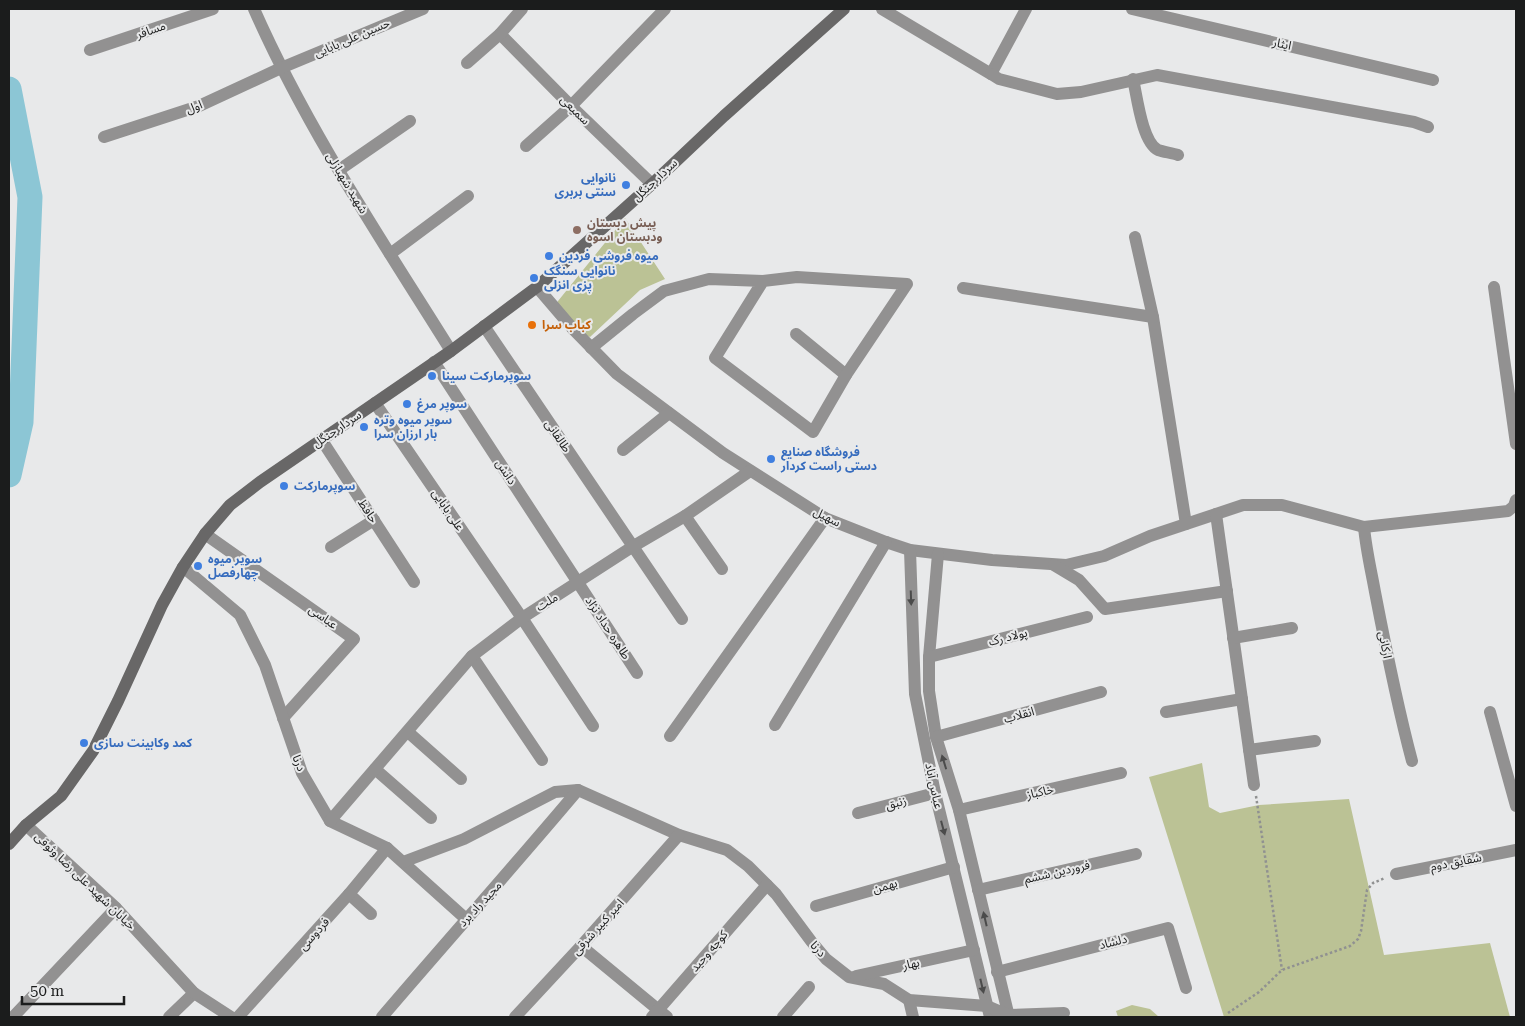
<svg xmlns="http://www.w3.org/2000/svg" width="1525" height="1026" font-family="'Roboto Serif','Noto Sans Arabic',serif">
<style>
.green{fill:#bbc295}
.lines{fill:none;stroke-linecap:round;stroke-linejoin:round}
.river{stroke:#8cc6d5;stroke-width:25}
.path{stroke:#909191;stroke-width:2.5;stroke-dasharray:2.5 2.5;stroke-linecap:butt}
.minor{stroke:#929191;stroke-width:12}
.tertiary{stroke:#929191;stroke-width:12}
.secondary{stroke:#686767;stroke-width:12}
.oneway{fill:#4b4b4b}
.shop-dot{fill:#3f7fe0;stroke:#e8e9ea;stroke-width:2}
.education-dot{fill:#8d6e63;stroke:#e8e9ea;stroke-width:2}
.food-dot{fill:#e8710a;stroke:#e8e9ea;stroke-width:2}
.labels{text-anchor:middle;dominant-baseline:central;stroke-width:4;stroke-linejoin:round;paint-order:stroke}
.street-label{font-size:12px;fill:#1b1c1c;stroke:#e8e9ea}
.shop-label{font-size:12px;font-weight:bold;fill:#366cbe;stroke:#e8e9ea;text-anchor:start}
.education-label{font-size:12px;font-weight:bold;fill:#785e54;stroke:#e8e9ea;text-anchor:start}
.food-label{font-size:12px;font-weight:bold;fill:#c56008;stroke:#e8e9ea;text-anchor:start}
</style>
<rect width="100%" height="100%" fill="#e8e9ea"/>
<g class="green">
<path d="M625 218 665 279 640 290 590 337 573 329 554 306Z"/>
<path d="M1202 763 1209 807 1220 813 1259 805 1349 799 1384 955 1490 943 1510 1017H1224L1149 777Z"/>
<path d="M1132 1005 1150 1009 1159 1017H1118L1116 1011Z"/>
</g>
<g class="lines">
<path class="river" d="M9 89 30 197 21 422 9 475"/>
<g class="path">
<path d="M1256 796 1282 970"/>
<path d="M1228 1013 1259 992 1282 970 1350 946 1358 939 1361 931 1367 890 1373 883 1385 878"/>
</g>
<g class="minor">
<path d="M254 9C307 129 381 239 451 351"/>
<path d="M882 9 991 74 1026 9"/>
<path d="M1132 9 1433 80"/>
<path d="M500 34 571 106 652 184"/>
<path d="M90 50 213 9"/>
<path d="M467 63 500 34 522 9"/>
<path d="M991 74 999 79 1057 94 1081 92 1157 75 1414 122 1428 127"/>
<path d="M1133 79C1137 96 1142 142 1158 150 1164 152 1172 153 1178 155"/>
<path d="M104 137 199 106 281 68 423 9"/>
<path d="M526 146 571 106 665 9"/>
<path d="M339 170 410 121"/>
<path d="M1135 237 1153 317 1186 524"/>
<path d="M390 254 468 196"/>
<path d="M537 287 573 329 617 374 723 453 825 518 886 542 910 550 992 560 1066 565 1104 556 1150 536 1243 505H1282L1364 527 1508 511 1514 506 1516 500"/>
<path d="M1494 287 1516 444"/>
<path d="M963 288 1153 317"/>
<path d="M484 326 682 619"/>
<path d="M796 334 846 375"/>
<path d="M591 348 633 314 664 291 709 279 763 281 797 277 907 284 846 375 813 432 715 358 763 281"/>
<path d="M434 362 637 673"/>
<path d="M375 403 522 618 593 726"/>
<path d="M321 439 414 582"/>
<path d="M623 450 669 413"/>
<path d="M1216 514 1254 785"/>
<path d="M685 516 722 569"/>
<path d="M1364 527C1366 549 1371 570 1375 592 1386 649 1397 705 1412 761"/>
<path d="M205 534 354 639 283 718"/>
<path d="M331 547 374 520"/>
<path d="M910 550 915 694 935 793 990 1017"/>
<path d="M938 554 929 657V691L936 737 959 810 1009 1017"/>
<path d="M1054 565 1079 580 1105 609 1227 591"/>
<path d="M183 567 240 615 265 665 302 773 330 821 387 848 466 919"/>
<path d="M1233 638 1292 628"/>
<path d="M472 656 542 760"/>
<path d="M929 657 1087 617"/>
<path d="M1166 712 1242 699"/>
<path d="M1490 712 1516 806"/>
<path d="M775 725 886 542"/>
<path d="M408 732 461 779"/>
<path d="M670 736 825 518"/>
<path d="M936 737 1101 692"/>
<path d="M1249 750 1315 741"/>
<path d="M375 769 431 818"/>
<path d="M959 810 1121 773"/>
<path d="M858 813 935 793"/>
<path d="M330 821 472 656 522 618 632 547 685 516 750 471"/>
<path d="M403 862 464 839 555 792 578 790 679 835 727 850 748 866 776 894 811 941 826 959 849 977 884 984 909 1000 987 1006 1008 1015 1064 1013"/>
<path d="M1396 874 1516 850"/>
<path d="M978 890 1136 854"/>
<path d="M349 894 371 914"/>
<path d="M816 906 954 867"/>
<path d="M581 946 667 1017"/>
<path d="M997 972 1168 928 1186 988"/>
<path d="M856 976 974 950"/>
<path d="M909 1000 913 1017"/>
<path d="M13 1017 116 908"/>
<path d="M169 1017 194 993"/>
<path d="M238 1017 349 894 387 848"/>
<path d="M382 1017C447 941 514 866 578 790"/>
<path d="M515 1017 581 946 679 835"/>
<path d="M652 1017 767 885"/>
<path d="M783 1017 809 987"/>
</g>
<path class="tertiary" d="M26 825 116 908 194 993 231 1017"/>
<path class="secondary" d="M9 844 26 825 61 796 93 751 118 701 162 605 183 567 205 534 230 505 260 482 451 351 537 287 652 184 724 116 844 9"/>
</g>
<defs><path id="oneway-solid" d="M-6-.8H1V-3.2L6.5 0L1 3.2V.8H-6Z" transform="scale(1.25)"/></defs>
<g class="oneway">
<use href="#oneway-solid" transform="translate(911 598) rotate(88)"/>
<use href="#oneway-solid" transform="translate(944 762) rotate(-107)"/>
<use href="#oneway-solid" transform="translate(943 828) rotate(75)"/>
<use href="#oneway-solid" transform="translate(985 919) rotate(-103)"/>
<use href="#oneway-solid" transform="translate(982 986) rotate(77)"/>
</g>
<g class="shop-dot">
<circle cx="626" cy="185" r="5"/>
<circle cx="549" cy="256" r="5"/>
<circle cx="534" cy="278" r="5"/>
<circle cx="432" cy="376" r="5"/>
<circle cx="407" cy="404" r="5"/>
<circle cx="364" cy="427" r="5"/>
<circle cx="771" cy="459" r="5"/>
<circle cx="284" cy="486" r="5"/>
<circle cx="198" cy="566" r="5"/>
<circle cx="84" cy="743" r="5"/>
</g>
<circle class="education-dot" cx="577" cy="230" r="5"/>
<circle class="food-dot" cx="532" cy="325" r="5"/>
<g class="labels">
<g class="street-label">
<text transform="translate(151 30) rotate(-19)">مسافر</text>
<text transform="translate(352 38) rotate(-23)">حسین علی بابایی</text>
<text transform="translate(1282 44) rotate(13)">ایثار</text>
<text transform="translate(194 107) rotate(-21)">اول</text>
<text transform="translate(575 110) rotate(45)">سمیعی</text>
<text transform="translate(655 180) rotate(-43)">سردار جنگل</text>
<text transform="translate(347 183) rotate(59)">شهید شهبازلی</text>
<text transform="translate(337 429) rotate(-34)">سردار جنگل</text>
<text transform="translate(558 436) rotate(56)">طالقانی</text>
<text transform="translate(506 472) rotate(57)">دانش</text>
<text transform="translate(448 510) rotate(56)">علی بابایی</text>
<text transform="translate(368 511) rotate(57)">حافظ</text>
<text transform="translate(827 517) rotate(27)">سهیل</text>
<text transform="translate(547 602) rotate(-32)">ملت</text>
<text transform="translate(323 617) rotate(35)">عباسی</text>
<text transform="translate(608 628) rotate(57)">طاهره حداد نژاد</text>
<text transform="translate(1008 637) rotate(-14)">پولاد رک</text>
<text transform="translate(1385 645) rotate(79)">ارکانی</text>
<text transform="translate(1019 715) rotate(-15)">انقلاب</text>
<text transform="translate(299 763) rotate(69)">درنا</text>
<text transform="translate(934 786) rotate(78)">عباس آباد</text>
<text transform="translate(1040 792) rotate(-13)">خاکباز</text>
<text transform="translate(896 803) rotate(-15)">زنبق</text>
<text transform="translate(1456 862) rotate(-11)">شقایق دوم</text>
<text transform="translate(1057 872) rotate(-13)">فروردین ششم</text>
<text transform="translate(85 881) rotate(44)">خیابان شهید علی رضا وثوقی</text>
<text transform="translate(885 886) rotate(-16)">بهمن</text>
<text transform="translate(480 904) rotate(-47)">مجید راد برد</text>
<text transform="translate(598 927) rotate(-48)">امیر کبیر شرقی</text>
<text transform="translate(314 934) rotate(-48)">فردوسی</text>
<text transform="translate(1113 942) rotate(-14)">دلشاد</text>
<text transform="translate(818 949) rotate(49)">درنا</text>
<text transform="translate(709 951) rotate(-49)">کوچه وحید</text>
<text transform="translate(911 964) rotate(-12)">بهار</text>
</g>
<g class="shop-label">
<text x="616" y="178" text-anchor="end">نانوایی<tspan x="616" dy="14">سنتی بربری</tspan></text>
<text x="559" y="256">میوه فروشی فردین</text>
<text x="544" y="271">نانوایی سنگک<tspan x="544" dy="14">پزی انزلی</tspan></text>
<text x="442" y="376">سوپرمارکت سینا</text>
<text x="417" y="404">سوپر مرغ</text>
<text x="374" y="420">سوپر میوه وتره<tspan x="374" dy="14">بار ارزان سرا</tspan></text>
<text x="781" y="452">فروشگاه صنایع<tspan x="781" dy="14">دستی راست کردار</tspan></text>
<text x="294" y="486">سوپرمارکت</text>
<text x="208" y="559">سوپر میوه<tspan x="208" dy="14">چهارفصل</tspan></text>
<text x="94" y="743">کمد وکابینت سازی</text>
</g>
<g class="education-label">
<text x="587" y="223">پیش دبستان<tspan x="587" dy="14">ودبستان اسوه</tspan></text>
</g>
<g class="food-label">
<text x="542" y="325">کباب سرا</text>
</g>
</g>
<rect width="1525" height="1026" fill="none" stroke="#1b1c1c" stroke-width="20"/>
<path d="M22 996v8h102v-8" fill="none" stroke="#1b1c1c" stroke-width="2.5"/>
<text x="30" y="996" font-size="15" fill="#1b1c1c" stroke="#e8e9ea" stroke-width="4" paint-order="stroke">50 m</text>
</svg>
